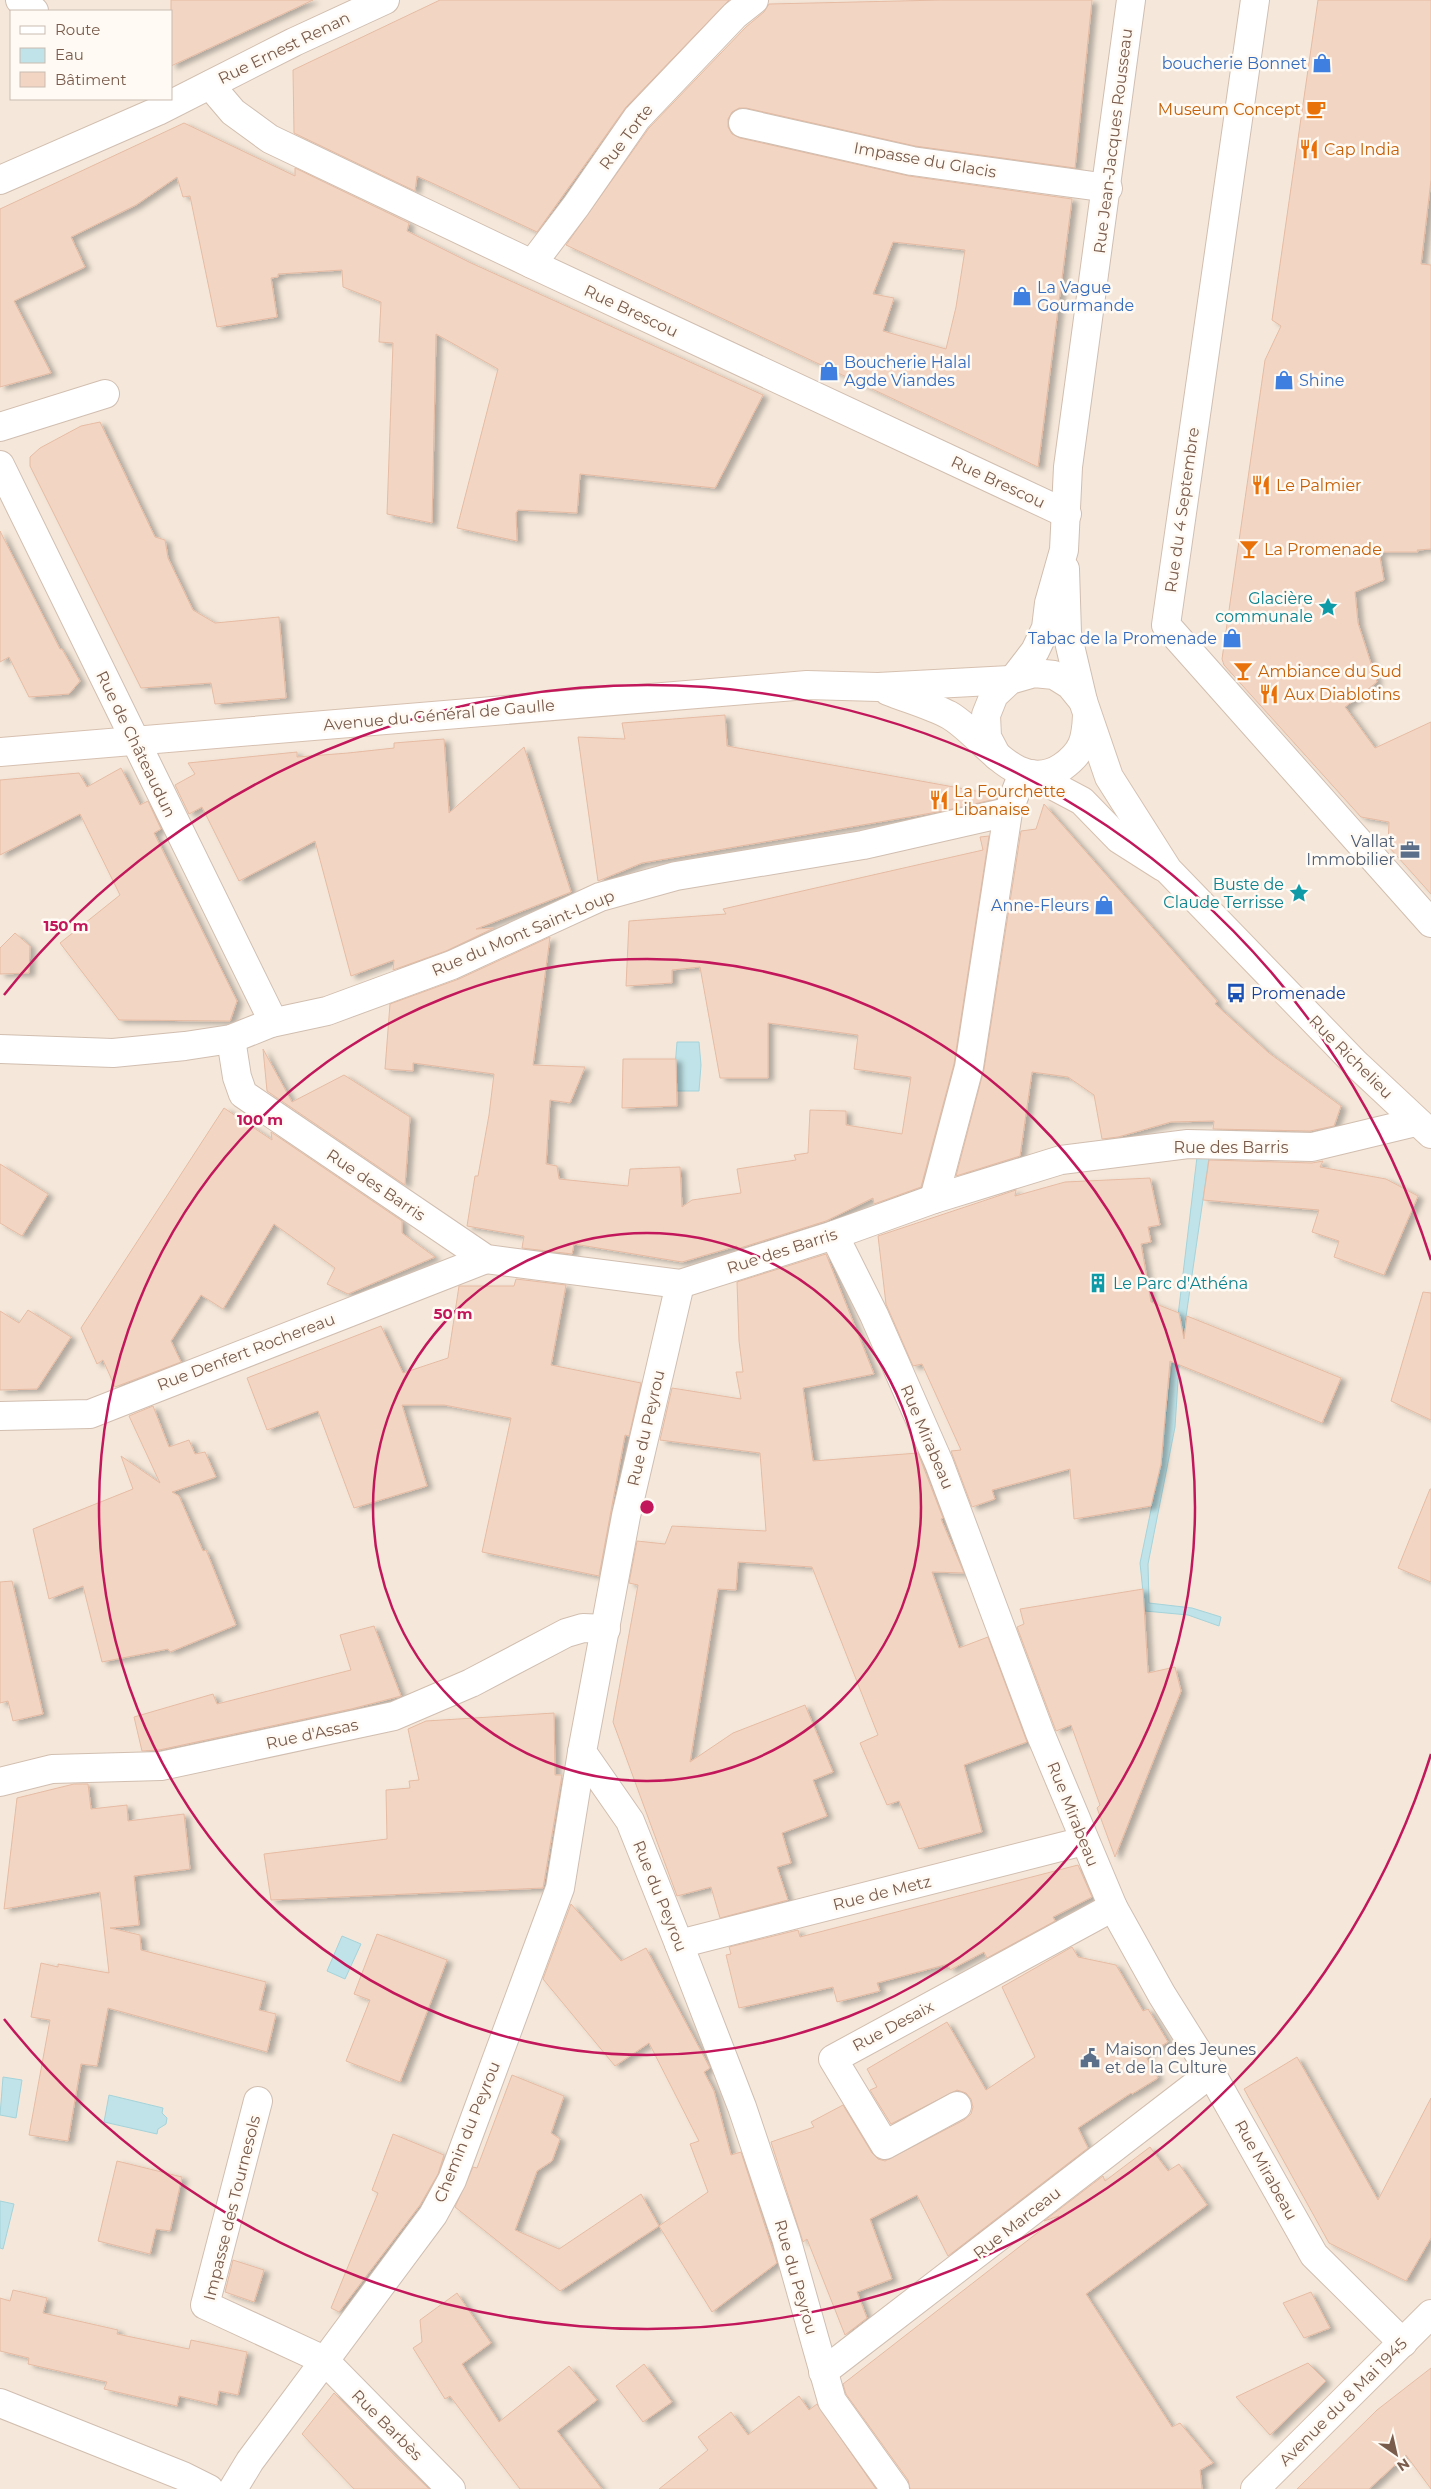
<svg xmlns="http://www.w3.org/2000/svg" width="1431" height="2489" font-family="Montserrat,sans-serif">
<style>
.residential{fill:#f5e8da;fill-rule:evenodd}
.water{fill:#bfe3e8;stroke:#a5d3da}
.building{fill:#f3d5c3;stroke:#e6bba3;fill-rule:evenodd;filter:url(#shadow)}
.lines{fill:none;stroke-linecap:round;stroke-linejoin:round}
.pedestrian-casing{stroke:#d1beb0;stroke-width:30}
.minor-casing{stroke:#d1beb0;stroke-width:30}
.secondary-casing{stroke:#d6c0b0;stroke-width:30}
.pedestrian{stroke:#fff;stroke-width:28}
.minor{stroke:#fff;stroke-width:28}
.secondary{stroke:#fff;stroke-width:28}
.ring{fill:none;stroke:#c2185b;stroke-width:2.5}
.labels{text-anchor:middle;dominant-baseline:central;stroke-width:5;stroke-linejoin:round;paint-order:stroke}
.street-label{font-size:16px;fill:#7a5c4d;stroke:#fffaf3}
.shop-label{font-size:16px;fill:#366cbe;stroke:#fffaf3;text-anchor:end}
.food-label{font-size:16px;fill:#c56008;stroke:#fffaf3;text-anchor:start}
.culture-label{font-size:16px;fill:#0d838f;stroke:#fffaf3;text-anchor:end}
.service-label{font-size:16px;fill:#4e5e75;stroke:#fffaf3;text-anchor:end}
.transit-label{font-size:16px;fill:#164399;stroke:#fffaf3;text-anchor:start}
.centre{fill:#c2185b;stroke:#fffaf3;stroke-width:2.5}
.ring-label{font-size:15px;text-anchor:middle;font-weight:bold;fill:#c2185b;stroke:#fffaf3;stroke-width:5;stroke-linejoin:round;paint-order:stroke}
</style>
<defs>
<filter id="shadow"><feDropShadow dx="5.5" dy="3" stdDeviation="2.5" flood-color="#0004"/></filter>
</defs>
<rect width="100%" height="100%" fill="#fdf6ec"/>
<path class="residential" d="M0 0H1431V2489H0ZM11 11H171V99H11Z"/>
<g class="water">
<path d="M677 1042H699L701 1065 699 1091H677L675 1067Z"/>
<path d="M1197 1157 1209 1158 1179 1365 1175 1427 1148 1564 1149 1603 1192 1608 1221 1617 1219 1626 1188 1615 1145 1611 1140 1563 1157 1481 1163 1441Z"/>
<path d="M342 1936 361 1944 345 1979 327 1971Z"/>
<path d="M3 2077 22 2080 16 2118 0 2115Z"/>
<path d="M109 2095 163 2108 162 2113 167 2118 166 2124 158 2129 157 2134 104 2122Z"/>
<path d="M0 2201 14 2204 3 2249 0 2248Z"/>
</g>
<g class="building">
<path d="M171 0H313L171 66Z"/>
<path d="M440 0H729L626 107 537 232 417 176 415 191 294 133 293 70Z"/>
<path d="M941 0H1092L1075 168 915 146 746 108H739L732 112 728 119V127L732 134 740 138 909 176 1072 199 1038 467 566 245 649 128 746 27 764 12 769 4ZM893 242 965 250 956 307 946 349 883 331 894 298 873 294Z"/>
<path d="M1318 0H1431V180L1421 264 1431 265V549L1417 550 1418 552H1379L1384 580 1355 592 1358 623 1377 682 1345 707 1375 748 1431 722V894L1388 846 1389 822 1361 817 1224 665 1222 659 1265 360 1281 326 1272 320Z"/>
<path d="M184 123 295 176V168L409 223 407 231 471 263 763 395 715 488 580 474 577 513 518 510 516 513 517 541 457 528 498 369 436 334 432 523 387 514 393 343 379 342 381 302 343 287 342 270 278 274V277L271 278 277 317 217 327 190 196 183 197 177 177 136 205 71 237 85 267 14 301 51 373 0 387V209Z"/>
<path d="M100 422 155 537 165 540 168 558 193 610 215 623 279 617 286 698 215 704 211 683 141 688 30 466V457L40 448 81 426Z"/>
<path d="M0 531 60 649H62L80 681 69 694 29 697 9 657 0 662Z"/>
<path d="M725 715 727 746 998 795 996 799 943 811 642 863 598 881 578 737 625 739 622 723Z"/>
<path d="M444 739 449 813 524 747 571 892 476 929 494 928 446 951 393 970 394 960 351 976 315 841 239 881 202 807 189 814 175 785 195 774 188 763 297 752V757L348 753 394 748V743Z"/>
<path d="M121 768 140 805 148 801 161 829 154 833 237 1001 230 1021 119 1020 60 943 120 895 80 814 0 855V780L79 773 87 787Z"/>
<path d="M1044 804 1217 1001 1215 1004 1269 1053 1341 1106 1334 1126 1310 1131 1213 1129 1214 1121 1171 1122 1118 1137 1102 1139 1094 1095 1068 1077 1032 1072 1020 1156 956 1176 984 1069 1021 831 1036 829Z"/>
<path d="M989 836 954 1064 921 1187 874 1204 873 1198 826 1221 737 1249V1246L682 1262 574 1244 572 1254 522 1248 524 1236 467 1226 475 1176H478L489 1115 494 1074 413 1063V1071L385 1069 390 1004 459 979 550 937 533 1065 585 1067 570 1103 550 1100 546 1164 557 1166 559 1179 628 1186 630 1169 680 1167 682 1207 692 1200 741 1193 737 1169 796 1160 794 1155 808 1153 810 1110 846 1111V1125L902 1134 911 1077 854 1069 858 1035 768 1023V1078H720L700 967 672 970V983L626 986 629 921 726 914 723 909 983 850 980 837Z"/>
<path d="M15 933 30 946 29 973 0 974V948Z"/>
<path d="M263 1049 292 1102 344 1075 410 1117 405 1185 267 1091Z"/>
<path d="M623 1059H676L677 1106 622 1108Z"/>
<path d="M224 1108 272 1140 271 1132 402 1221V1233L435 1257 348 1294 327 1284 335 1268 274 1224 223 1309 201 1295 171 1341 181 1362 115 1387 103 1360 97 1364 81 1328Z"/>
<path d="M1209 1160 1312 1163 1323 1161 1320 1167 1386 1179 1418 1196 1384 1275 1334 1257 1339 1241 1312 1232 1319 1210 1203 1200Z"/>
<path d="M0 1164 48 1194 22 1236 0 1223Z"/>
<path d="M1150 1178 1160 1225 1148 1227 1151 1242 1141 1244 1151 1302 1179 1313 1184 1339 1187 1316 1341 1378 1322 1423 1170 1361 1161 1464 1151 1506 1074 1519 1070 1469 992 1490 995 1499 972 1507 951 1451 961 1450 922 1364 913 1366 886 1304 878 1236 1016 1190 1015 1196 1065 1182Z"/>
<path d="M826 1254 874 1374 803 1388 813 1461 918 1453 943 1518 941 1519 964 1573 932 1572 959 1648 988 1637 1027 1742 964 1765 982 1832 919 1849 899 1801 887 1805 860 1743 878 1735 812 1567 738 1562 736 1590 718 1589 690 1762 733 1733 805 1705 833 1772 813 1780 827 1816 782 1833 791 1863 777 1867 788 1900 720 1918 711 1887 677 1896 613 1722 638 1585 629 1583 637 1541 665 1544 672 1526 766 1531 760 1453 660 1440 672 1388 741 1399 736 1372H743L739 1341 737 1282Z"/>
<path d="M516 1279 566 1285 551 1365 641 1383 629 1436 625 1435 599 1576 482 1552 511 1418 444 1405H402L427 1486 354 1508 318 1411 267 1430 247 1378 381 1326 403 1373 448 1358 459 1286H514Z"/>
<path d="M1423 1292 1431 1293V1420L1391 1401Z"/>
<path d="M28 1310 71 1337 37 1389 0 1390V1311L19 1323Z"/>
<path d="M153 1406 169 1447 189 1440 195 1454 205 1452 216 1477 172 1492 179 1496 203 1551 206 1550 236 1625 170 1652 168 1649 102 1662 83 1586 49 1599 33 1529 133 1489 121 1456 160 1483 129 1416Z"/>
<path d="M1430 1489H1431V1582L1398 1568Z"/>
<path d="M12 1581 43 1714 13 1721 8 1701 0 1703V1582Z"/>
<path d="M1143 1589 1148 1673 1175 1667 1181 1691 1115 1857 1097 1808 1100 1805 1071 1725 1056 1731 1017 1627 1024 1624 1020 1609Z"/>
<path d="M374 1626 401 1696 351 1709 159 1750 142 1751 134 1717 213 1694 217 1704 351 1670 340 1635Z"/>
<path d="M554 1713 555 1775H562L543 1888 271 1900 264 1854 387 1839 386 1790 410 1788 409 1781 419 1780 408 1729 426 1721Z"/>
<path d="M74 1784H88L91 1809 127 1805 128 1821 184 1814 190 1869 134 1876 139 1925 110 1928 140 1935 141 1950 266 1982 259 2010 276 2014 267 2052 108 2008 97 2066 81 2064 68 2141 29 2135 50 2020 31 2017 41 1963 58 1967V1964L109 1973 100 1892 4 1909 17 1798Z"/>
<path d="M1078 1865 1092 1897 1053 1917 1055 1921 987 1958 984 1952 950 1970 948 1964 877 1983 880 1991 837 2002 833 1987 739 2008 726 1955 731 1954 729 1947 798 1930 800 1937Z"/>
<path d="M571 1904 621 1961 646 1948 710 2068 704 2072 714 2091 731 2155 741 2152 777 2263 712 2312 659 2226 708 2192 690 2144 699 2141 649 2043 615 2066 543 1979Z"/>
<path d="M377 1934 447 1960 400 2082 346 2061 370 2000 354 1994Z"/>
<path d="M1072 1947 1078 1957 1116 1965 1143 2011 1148 2009 1168 2042 1145 2055 1158 2078 1132 2094 1131 2093 1078 2128 1088 2148 948 2256 917 2195 870 2219 892 2279 857 2292 867 2318 845 2335 807 2239 803 2242 771 2142 814 2127 811 2122 843 2105 872 2153 878 2159 885 2161 964 2120 971 2114 973 2107 971 2099 966 2093 957 2090 891 2124 870 2090 877 2087 867 2069 947 2022 986 2090 1035 2057 1002 1987Z"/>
<path d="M1297 2057 1378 2200 1431 2098V2238L1406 2281 1329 2243 1244 2089Z"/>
<path d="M512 2075 564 2096 551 2133 560 2139 552 2161 537 2171 515 2230 559 2249 641 2194 659 2226 560 2291 455 2207 473 2167 477 2168Z"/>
<path d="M393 2134 444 2155 438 2174 420 2205 339 2312 331 2308 378 2193 372 2190Z"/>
<path d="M1150 2147 1168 2171 1179 2164 1207 2205 1086 2294 1172 2427 1180 2423 1213 2463 1200 2470 1202 2489H910L908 2480 846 2394 843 2384 1059 2216 1044 2221 1103 2176 1105 2181Z"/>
<path d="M117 2161 182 2177 170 2231 156 2229 150 2254 98 2241Z"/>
<path d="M233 2260 264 2270 254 2302 225 2292Z"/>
<path d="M13 2290 47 2298 43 2313 118 2330 117 2334 189 2349 191 2340 247 2352 238 2395 219 2391 217 2405 179 2396 177 2406 104 2389 107 2382 28 2364 29 2358 0 2351V2298L10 2301Z"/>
<path d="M1311 2292 1330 2328 1304 2338 1283 2303Z"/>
<path d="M457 2293 491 2343 462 2364 499 2422 569 2366 597 2400 557 2431 602 2489H520L450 2396 445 2399 413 2348 422 2342 420 2320Z"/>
<path d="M1308 2363 1326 2381 1270 2435 1236 2397Z"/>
<path d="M644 2364 672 2402 643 2422 616 2386Z"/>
<path d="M1431 2368V2489L1406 2455 1369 2489H1297L1377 2410Z"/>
<path d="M334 2393 397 2458 429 2489H354L302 2434Z"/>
<path d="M799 2396 809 2410 817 2404 876 2489H659L708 2450 698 2437 731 2412 748 2435Z"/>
</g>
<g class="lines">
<defs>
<path id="pedestrian" d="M1255 0 1166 625 1431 923"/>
<g id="minor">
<path d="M20 0 34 11"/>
<path d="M210 85 233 112 270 139 532 264 1067 514"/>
<path d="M743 123 912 161 1108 188"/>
<path d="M0 180 158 111 294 42 385 0"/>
<path d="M532 264 576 206 637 118 735 15 754 0"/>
<path d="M0 427 105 394"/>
<path d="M0 465 269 1013 271 1023"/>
<path d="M1065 569 1067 633 1083 701"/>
<path d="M1015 677 1035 651 1046 628 1049 603 1064 550 1068 467 1131 0"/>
<path d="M231 1039 237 1077 243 1094 486 1259 680 1284 834 1235 934 1199 1061 1160 1188 1144 1312 1147 1416 1122"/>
<path d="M0 1049 113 1053 185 1046 231 1039 271 1023 327 1011 452 965 600 897 676 876 863 845 1008 812 1023 773"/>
<path d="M934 1199 969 1067 1008 812"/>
<path d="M834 1235 874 1315 939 1463 1040 1733 1113 1907 1162 1995 1211 2073 1314 2255 1403 2343"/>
<path d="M680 1284 626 1516 582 1752 630 1821 679 1944 742 2107 786 2238 832 2401 895 2489"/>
<path d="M0 1416 90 1414 486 1259"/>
<path d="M0 1782 52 1769 161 1766 394 1716 471 1683 566 1633 583 1628 606 1629"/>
<path d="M679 1944 1084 1841"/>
<path d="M258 2101 205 2305 324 2360 451 2489"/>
<path d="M957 2106 885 2145 833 2059 1113 1907"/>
<path d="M823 2372 1211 2073"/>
<path d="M0 2403 183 2476 209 2489"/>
<path d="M233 2489 250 2461 433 2215 452 2180 560 1888 582 1752"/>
</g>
<g id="secondary">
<path d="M888 691C908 699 930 705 949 715 983 734 1017 797 1062 767 1083 752 1086 740 1087 715"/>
<path d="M0 752 807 685 878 687 1010 680"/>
<path d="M997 756 987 737 986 715 994 695 1010 680 1034 673 1054 675 1070 685 1083 701 1109 777 1168 870 1355 1063 1431 1134"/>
<path d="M1031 774 1082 801 1119 839 1163 867"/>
<path d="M1255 2489 1431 2314"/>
</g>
</defs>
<use href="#pedestrian" class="pedestrian-casing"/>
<use href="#minor" class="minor-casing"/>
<use href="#secondary" class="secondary-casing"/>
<use href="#pedestrian" class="pedestrian"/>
<use href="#minor" class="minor"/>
<use href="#secondary" class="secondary"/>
</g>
<g class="ring">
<circle cx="647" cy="1507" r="274"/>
<circle cx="647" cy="1507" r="548"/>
<path d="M1431 1754A822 822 0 0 1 4 2019M4 995A822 822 0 0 1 1431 1260"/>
</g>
<defs>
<symbol id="shop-bare" viewBox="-9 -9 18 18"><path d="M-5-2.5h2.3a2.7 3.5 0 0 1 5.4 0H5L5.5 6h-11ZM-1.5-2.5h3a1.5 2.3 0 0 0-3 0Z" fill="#3f7fe0" stroke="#fffaf3" stroke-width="2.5" paint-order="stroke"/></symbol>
<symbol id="cafe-bare" viewBox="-9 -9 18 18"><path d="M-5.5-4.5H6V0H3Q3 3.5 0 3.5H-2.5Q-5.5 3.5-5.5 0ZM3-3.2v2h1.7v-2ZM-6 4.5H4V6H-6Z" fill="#e8710a" stroke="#fffaf3" stroke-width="2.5" paint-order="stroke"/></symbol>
<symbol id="restaurant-bare" viewBox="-9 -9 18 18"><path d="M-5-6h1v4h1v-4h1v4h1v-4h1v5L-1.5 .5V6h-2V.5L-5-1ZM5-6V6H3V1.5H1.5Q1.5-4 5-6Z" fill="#e8710a" stroke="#fffaf3" stroke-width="2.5" paint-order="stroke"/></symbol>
<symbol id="bar-bare" viewBox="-9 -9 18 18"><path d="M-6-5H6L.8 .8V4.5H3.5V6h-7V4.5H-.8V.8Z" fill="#e8710a" stroke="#fffaf3" stroke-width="2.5" paint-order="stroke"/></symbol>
<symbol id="sight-bare" viewBox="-9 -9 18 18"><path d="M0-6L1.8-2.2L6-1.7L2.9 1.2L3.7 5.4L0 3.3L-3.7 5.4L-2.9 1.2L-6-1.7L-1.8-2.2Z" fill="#0f9aa8" stroke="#fffaf3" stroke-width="2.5" paint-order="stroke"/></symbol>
<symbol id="office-bare" viewBox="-9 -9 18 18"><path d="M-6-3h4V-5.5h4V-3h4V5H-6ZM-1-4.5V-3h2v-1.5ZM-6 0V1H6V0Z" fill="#5c6f8a" stroke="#fffaf3" stroke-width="2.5" paint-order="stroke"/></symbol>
<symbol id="bus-bare" viewBox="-9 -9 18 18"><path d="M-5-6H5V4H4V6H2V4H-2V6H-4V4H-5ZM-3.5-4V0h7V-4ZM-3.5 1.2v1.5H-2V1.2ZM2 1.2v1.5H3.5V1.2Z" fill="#1a4fb4" stroke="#fffaf3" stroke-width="2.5" paint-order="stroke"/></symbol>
<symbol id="building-bare" viewBox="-9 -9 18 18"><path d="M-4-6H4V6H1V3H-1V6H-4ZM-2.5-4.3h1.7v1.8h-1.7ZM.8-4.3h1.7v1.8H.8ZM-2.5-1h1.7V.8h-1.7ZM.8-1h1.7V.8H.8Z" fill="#0f9aa8" stroke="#fffaf3" stroke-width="2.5" paint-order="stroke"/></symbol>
<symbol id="civic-bare" viewBox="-9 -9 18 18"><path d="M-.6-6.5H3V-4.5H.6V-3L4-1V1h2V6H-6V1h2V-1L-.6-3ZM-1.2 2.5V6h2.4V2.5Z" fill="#5c6f8a" stroke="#fffaf3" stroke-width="2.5" paint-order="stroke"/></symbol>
</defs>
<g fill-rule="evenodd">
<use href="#shop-bare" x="1308" y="49" width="28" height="28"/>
<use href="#cafe-bare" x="1302" y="95" width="28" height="28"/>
<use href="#restaurant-bare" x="1295" y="135" width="28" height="28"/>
<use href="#shop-bare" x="1008" y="282" width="28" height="28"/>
<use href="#shop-bare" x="815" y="357" width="28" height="28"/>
<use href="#shop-bare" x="1270" y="366" width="28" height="28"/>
<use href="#restaurant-bare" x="1247" y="471" width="28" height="28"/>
<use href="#bar-bare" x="1235" y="535" width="28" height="28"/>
<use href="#sight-bare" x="1314" y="593" width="28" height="28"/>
<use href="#shop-bare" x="1218" y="624" width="28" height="28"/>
<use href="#bar-bare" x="1229" y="657" width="28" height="28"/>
<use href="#restaurant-bare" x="1255" y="680" width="28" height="28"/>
<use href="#restaurant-bare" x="925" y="786" width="28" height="28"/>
<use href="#office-bare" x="1396" y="836" width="28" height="28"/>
<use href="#sight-bare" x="1285" y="879" width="28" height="28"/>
<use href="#shop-bare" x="1090" y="891" width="28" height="28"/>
<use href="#bus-bare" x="1222" y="979" width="28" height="28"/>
<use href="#building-bare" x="1084" y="1269" width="28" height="28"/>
<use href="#civic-bare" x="1076" y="2044" width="28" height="28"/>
</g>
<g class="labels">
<g class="street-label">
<text transform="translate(284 48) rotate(-26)">Rue Ernest Renan</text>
<text transform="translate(626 137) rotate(-53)">Rue Torte</text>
<text transform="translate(1113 141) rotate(-83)">Rue Jean-Jacques Rousseau</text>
<text transform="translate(925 160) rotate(10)">Impasse du Glacis</text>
<text transform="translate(631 311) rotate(25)">Rue Brescou</text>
<text transform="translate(998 482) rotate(25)">Rue Brescou</text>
<text transform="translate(1182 510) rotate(-82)">Rue du 4 Septembre</text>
<text transform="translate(439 715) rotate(-5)">Avenue du Général de Gaulle</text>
<text transform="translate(136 744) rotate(64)">Rue de Châteaudun</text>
<text transform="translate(523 933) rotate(-23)">Rue du Mont Saint-Loup</text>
<text transform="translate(1351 1057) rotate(45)">Rue Richelieu</text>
<text x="1231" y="1147">Rue des Barris</text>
<text transform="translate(376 1185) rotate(34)">Rue des Barris</text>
<text transform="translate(782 1251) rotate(-18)">Rue des Barris</text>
<text transform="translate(246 1352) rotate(-21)">Rue Denfert Rochereau</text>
<text transform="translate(646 1428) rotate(-77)">Rue du Peyrou</text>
<text transform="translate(927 1437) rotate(67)">Rue Mirabeau</text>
<text transform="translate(312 1734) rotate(-12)">Rue d'Assas</text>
<text transform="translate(1073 1814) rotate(68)">Rue Mirabeau</text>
<text transform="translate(882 1893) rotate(-14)">Rue de Metz</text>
<text transform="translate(660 1896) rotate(68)">Rue du Peyrou</text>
<text transform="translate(893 2026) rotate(-28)">Rue Desaix</text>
<text transform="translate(467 2132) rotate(-68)">Chemin du Peyrou</text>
<text transform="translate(1266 2170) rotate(61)">Rue Mirabeau</text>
<text transform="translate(232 2208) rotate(-76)">Impasse des Tournesols</text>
<text transform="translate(1017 2223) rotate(-38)">Rue Marceau</text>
<text transform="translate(796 2277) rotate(74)">Rue du Peyrou</text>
<text transform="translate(1343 2402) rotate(-45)">Avenue du 8 Mai 1945</text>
<text transform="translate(387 2425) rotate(45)">Rue Barbès</text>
</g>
<g class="shop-label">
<text x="1307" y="63">boucherie Bonnet</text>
<text x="1037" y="287" text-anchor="start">La Vague<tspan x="1037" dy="18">Gourmande</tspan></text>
<text x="844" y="362" text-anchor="start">Boucherie Halal<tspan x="844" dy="18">Agde Viandes</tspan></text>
<text x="1299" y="380" text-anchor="start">Shine</text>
<text x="1217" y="638">Tabac de la Promenade</text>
<text x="1089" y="905">Anne-Fleurs</text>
</g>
<g class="food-label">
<text x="1301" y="109" text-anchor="end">Museum Concept</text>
<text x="1324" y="149">Cap India</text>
<text x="1276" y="485">Le Palmier</text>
<text x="1264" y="549">La Promenade</text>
<text x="1258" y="671">Ambiance du Sud</text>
<text x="1284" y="694">Aux Diablotins</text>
<text x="954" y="791">La Fourchette<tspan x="954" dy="18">Libanaise</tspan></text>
</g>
<g class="culture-label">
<text x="1313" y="598">Glacière<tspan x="1313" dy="18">communale</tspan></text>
<text x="1284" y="884">Buste de<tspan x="1284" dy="18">Claude Terrisse</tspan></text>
<text x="1113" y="1283" text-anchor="start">Le Parc d'Athéna</text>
</g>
<g class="service-label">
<text x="1395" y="841">Vallat<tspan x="1395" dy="18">Immobilier</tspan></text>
<text x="1105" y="2049" text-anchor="start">Maison des Jeunes<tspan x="1105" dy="18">et de la Culture</tspan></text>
</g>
<g class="transit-label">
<text x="1251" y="993">Promenade</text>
</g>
</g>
<circle cx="647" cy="1507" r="8" class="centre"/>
<g class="ring-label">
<text x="66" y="931">150 m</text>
<text x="260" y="1125">100 m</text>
<text x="453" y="1319">50 m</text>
</g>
<rect x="10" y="10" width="162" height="90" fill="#fffaf3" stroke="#cabbb1"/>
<rect x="20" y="26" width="25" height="8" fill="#ffffff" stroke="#cabbb1"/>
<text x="55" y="35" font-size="15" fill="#7a5c4d">Route</text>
<rect x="20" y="48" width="25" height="15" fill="#bfe3e8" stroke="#cabbb1"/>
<text x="55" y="60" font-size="15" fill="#7a5c4d">Eau</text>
<rect x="20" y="72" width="25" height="15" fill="#f3d5c3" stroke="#cabbb1"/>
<text x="55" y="85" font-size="15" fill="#7a5c4d">Bâtiment</text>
<g transform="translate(1396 2454) rotate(146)" stroke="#fffaf3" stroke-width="4" paint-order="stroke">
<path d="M0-4L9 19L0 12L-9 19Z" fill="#7a5c4d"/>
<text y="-8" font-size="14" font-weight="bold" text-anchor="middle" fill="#7a5c4d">N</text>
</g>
</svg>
